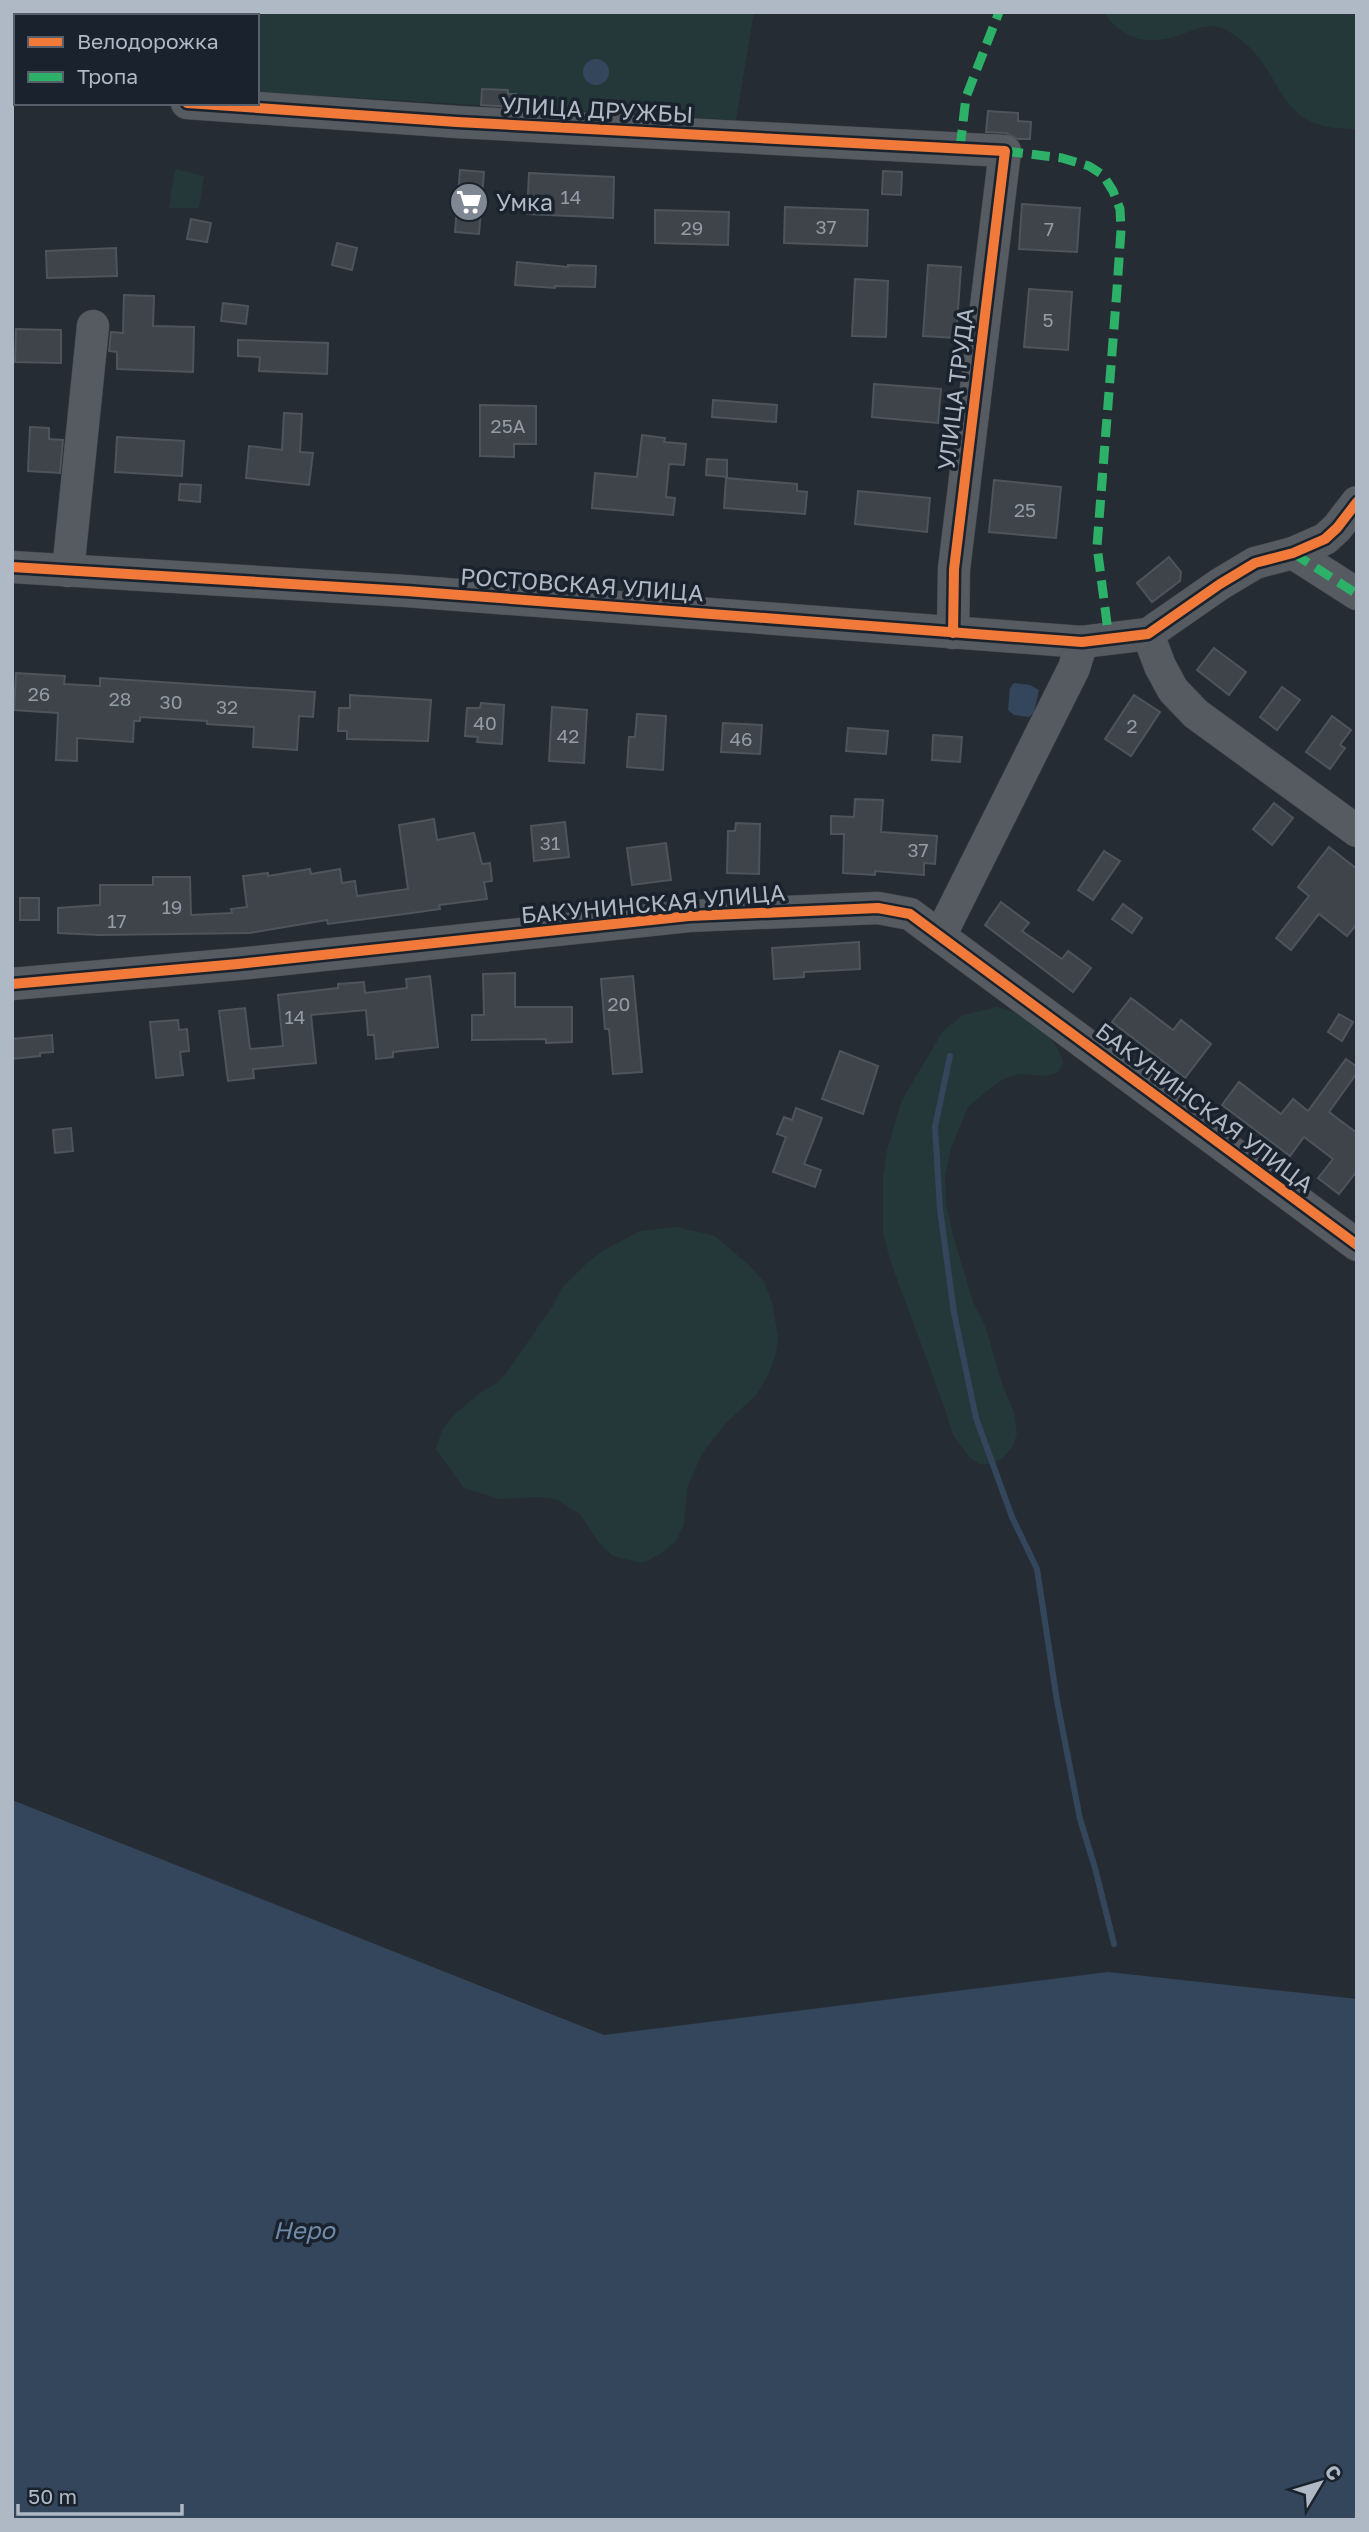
<svg xmlns="http://www.w3.org/2000/svg" width="1369" height="2532" font-family="'Golos Text',sans-serif">
<style>
.green{fill:#24383a}
.water{fill:#34465c}
.lines{fill:none;stroke-linecap:round;stroke-linejoin:round}
.stream{stroke:#34465c;stroke-width:6}
.building{fill:#3e444a;stroke:#4e545b;stroke-width:2}
.minor-casing{stroke:#44484e;stroke-width:33}
.minor{stroke:#565a61;stroke-width:32}
.quiet{stroke:#2db169;stroke-width:9;stroke-dasharray:18 9;stroke-linecap:butt}
.cycleway-casing{stroke:#1a232d;stroke-width:15}
.cycleway{stroke:#f17a3a;stroke-width:10}
.labels{text-anchor:middle;dominant-baseline:central;stroke-width:7;stroke-linejoin:round;paint-order:stroke}
.number-label{font-size:19px;fill:#939ca6}
.street-label{font-size:23px;fill:#afb9c5;stroke:#1a232d}
.poi-label{font-size:23px;fill:#afb9c5;stroke:#1a232d;text-anchor:start}
.water-label{font-size:24px;font-style:italic;fill:#708baa;stroke:#1a232d}
</style>
<rect width="100%" height="100%" fill="#262c33"/>
<g class="green">
<path d="M180 12H754L736 120 257 92V16H180Z"/>
<path d="M1103 12H1357V129C1270 131 1289 73 1237 37 1232 34 1225 28 1219 27 1208 25 1197 28 1188 32 1152 46 1127 44 1103 12Z"/>
<path d="M175 169 204 176 199 208H169Z"/>
<path d="M997 1007C1025 1012 1056 1035 1063 1062L1058 1072 1046 1076 1022 1074 1010 1076 998 1082 968 1107 951 1148 945 1177 946 1204 953 1235 973 1302 985 1326 1003 1387 1014 1412 1017 1435 1012 1447 1003 1458 992 1464H980L970 1458 953 1435 945 1409 890 1260 883 1232V1177L887 1150 902 1100 943 1031 963 1015Z"/>
<path d="M676 1227 715 1236 749 1265 764 1282 772 1302 778 1337 776 1354 768 1375 757 1394 725 1424 703 1452 688 1485 684 1524 675 1542 660 1554 642 1563 613 1556 600 1544 580 1514 556 1499 539 1497 499 1499 464 1488 436 1449 442 1430 453 1416 481 1392 496 1384 507 1372 552 1307 562 1288 588 1262 604 1250 640 1231Z"/>
</g>
<g class="water">
<circle cx="596" cy="72" r="13"/>
<path d="M1014 683 1030 685 1039 690 1034 712 1029 717 1014 715 1008 710 1010 688Z"/>
<path d="M12 1800 604 2035 1108 1972 1357 1999V2520H12Z"/>
</g>
<g class="lines">
<path class="stream" d="M950 1056 935 1127 940 1209 954 1313 976 1418 1012 1517 1037 1569 1057 1701 1080 1819 1095 1868 1114 1944"/>
</g>
<g class="building">
<path d="M482 89 508 90V94H516V107L481 105Z"/>
<path d="M988 111 1018 113V121L1031 122 1030 139H1018L1006 133 986 132Z"/>
<path d="M460 170 484 172 479 234 455 232Z"/>
<path d="M883 171 902 172 901 195 882 194Z"/>
<path d="M529 173 614 177 613 218 527 214Z"/>
<path d="M1022 204 1080 208 1077 252 1019 249Z"/>
<path d="M785 207 868 210 867 246 784 243Z"/>
<path d="M655 210 729 212 728 245 655 243Z"/>
<path d="M191 219 211 223 207 242 187 239Z"/>
<path d="M337 243 357 248 352 270 332 265Z"/>
<path d="M116 248 117 276 47 278 46 251Z"/>
<path d="M517 262 568 267V265L596 266 595 287 555 286V288L515 285Z"/>
<path d="M928 265 961 267 956 338 923 336Z"/>
<path d="M855 279 888 281 886 337 852 336Z"/>
<path d="M1029 289 1072 292 1068 350 1024 347Z"/>
<path d="M124 295 154 296 153 326 194 327 193 372 117 369V352L109 351 111 332 123 333Z"/>
<path d="M223 303 248 306 246 324 221 321Z"/>
<path d="M16 329 61 330V363L15 362Z"/>
<path d="M238 340 328 343 327 374 259 371 260 357 238 356Z"/>
<path d="M874 384 941 389 938 423 872 417Z"/>
<path d="M713 400 777 405 776 422 712 417Z"/>
<path d="M480 405 536 406V444H514V457L480 456Z"/>
<path d="M284 413 302 414 300 452 313 453 309 485 246 478 249 446 282 450Z"/>
<path d="M30 427 49 428V439L63 440 60 473 28 471Z"/>
<path d="M642 435 665 438 664 442 686 444 684 465 669 464 666 497 675 498 673 515 592 508 595 473 637 477Z"/>
<path d="M117 437 184 441 182 476 115 472Z"/>
<path d="M707 459 727 460V477L706 475Z"/>
<path d="M726 478 797 484V491L807 492 805 514 724 508Z"/>
<path d="M994 480 1061 487 1056 538 989 532Z"/>
<path d="M180 484 201 485 200 502 179 500Z"/>
<path d="M858 491 930 498 927 532 855 524Z"/>
<path d="M1169 557 1181 572 1180 581 1152 602 1137 583Z"/>
<path d="M1214 648 1246 672 1229 695 1197 670Z"/>
<path d="M16 673 65 676 64 684 100 686V678L315 692 313 717 299 716 297 750 253 747 254 727 207 724V721L140 717V721H134L133 742 77 738V761L56 760 58 713 14 710Z"/>
<path d="M1282 687 1300 700 1277 730 1260 717Z"/>
<path d="M350 695 431 700 428 741 347 739V731H338L339 708H350Z"/>
<path d="M1134 695 1160 712 1131 756 1105 739Z"/>
<path d="M481 703 504 705 502 744 477 742 478 737 465 736 467 708H480Z"/>
<path d="M552 707 587 710 584 763 549 761Z"/>
<path d="M637 714 666 716 663 770 627 767 629 737H635Z"/>
<path d="M1332 716 1351 730 1340 745 1345 748 1330 769 1306 752Z"/>
<path d="M723 723 762 725 760 754 721 752Z"/>
<path d="M848 728 888 731 886 754 846 751Z"/>
<path d="M933 735 962 737 960 762 932 760Z"/>
<path d="M855 799 883 800 881 832 937 836 935 864 924 863V875L875 871V875L843 873 844 834H831V816L854 817Z"/>
<path d="M1274 803 1293 818 1272 845 1253 829Z"/>
<path d="M434 819 437 840 474 833 482 864 490 863 492 881 484 882 487 899 439 905 440 909 412 913 328 924 327 920 250 933 100 935 58 933V908L100 905V885H153V877H190L191 915 232 913 231 909 247 907 243 876 268 873V876L310 869 311 874 340 869 342 883 355 881 357 896 408 889 399 825Z"/>
<path d="M565 822 569 857 534 861 531 826Z"/>
<path d="M736 823 760 824 759 874 727 873 728 831H735Z"/>
<path d="M666 843 671 880 632 885 627 848Z"/>
<path d="M1329 847 1357 869V924L1347 936 1319 914 1291 950 1276 938 1309 896 1298 887Z"/>
<path d="M1104 851 1120 861 1093 900 1078 890Z"/>
<rect x="20" y="898" width="19" height="22"/>
<path d="M1001 902 1029 923 1022 931 1062 959 1068 951 1091 968 1073 992 985 925Z"/>
<path d="M1123 904 1142 918 1132 933 1112 919Z"/>
<path d="M859 942 860 969 804 972V977L774 979 772 948Z"/>
<path d="M515 973V1007H572V1042L546 1043V1039L472 1040V1015H484L483 974Z"/>
<path d="M430 976 438 1047 393 1052V1057L376 1059 374 1035H368L366 1010 311 1015 316 1063 253 1069 254 1078 228 1081 219 1011 245 1008 250 1049 283 1046 278 995 338 988V984L364 982 365 993 407 988 406 979Z"/>
<path d="M633 976 642 1072 613 1074 609 1029H605L601 979Z"/>
<path d="M1131 998 1173 1030 1181 1020 1211 1044 1185 1078 1112 1022Z"/>
<path d="M1339 1014 1353 1022 1342 1041 1328 1032Z"/>
<path d="M178 1020 179 1030 187 1029 189 1051 180 1052 183 1075 156 1078 150 1022Z"/>
<path d="M52 1035 53 1052 40 1053V1056L12 1059V1039Z"/>
<path d="M840 1051 878 1066 863 1114 822 1099Z"/>
<path d="M1346 1059 1357 1067V1073L1329 1112 1357 1133V1171L1339 1194 1318 1178 1333 1159 1304 1137 1290 1156 1222 1105 1239 1082 1281 1114 1293 1099 1308 1111Z"/>
<path d="M796 1108 822 1118 804 1164 821 1170 815 1187 773 1172 786 1137 777 1134 784 1117 792 1120Z"/>
<path d="M71 1128 73 1151 55 1153 53 1130Z"/>
</g>
<g class="lines">
<defs>
<g id="minor">
<path d="M12 86H16"/>
<path d="M187 103 457 122 1005 151 954 569 953 633"/>
<path d="M1293 553 1357 594"/>
<path d="M12 567 406 591 1082 642 1148 634 1220 584 1255 563 1293 553 1325 539 1337 528 1357 502"/>
<path d="M68 571 93 326"/>
<path d="M1148 634 1160 666 1173 690 1196 714 1357 831"/>
<path d="M940 936 1074 668 1082 642"/>
<path d="M12 984 238 964 689 916 878 908 910 914 1357 1245"/>
</g>
</defs>
<use href="#minor" class="minor-casing"/>
<use href="#minor" class="minor"/>
<g class="quiet">
<path d="M960 148 966 97 999 12"/>
<path d="M1005 151 1062 158 1089 166 1103 175 1113 191 1120 209 1121 230 1117 289 1097 546 1109 639"/>
<path d="M1293 553 1357 594"/>
</g>
<defs>
<g id="cycleway">
<path d="M187 103 457 122 1005 151 954 569 953 633"/>
<path d="M12 567 406 591 1082 642 1148 634 1220 584 1255 563 1293 553 1325 539 1337 528 1357 502"/>
<path d="M12 984 238 964 689 916 878 908 910 914 1357 1245"/>
</g>
</defs>
<use href="#cycleway" class="cycleway-casing"/>
<use href="#cycleway" class="cycleway"/>
</g>
<defs>
<symbol id="supermarket-disc" viewBox="-11 -11 22 22"><circle r="9.5" fill="#7f8892" stroke="#1a232d"/><path d="M-6-5.5h2.5l.6 2H6L4.5 2H-2.5L-4.4-4H-6ZM-1.5 3.2a1.3 1.3 0 1 0 .1 0ZM3 3.2a1.3 1.3 0 1 0 .1 0Z" fill="#fff"/></symbol>
</defs>
<g fill-rule="evenodd">
<use href="#supermarket-disc" x="447" y="180" width="44" height="44"/>
</g>
<g class="labels">
<g class="number-label">
<text x="571" y="196">14</text>
<text x="826" y="226">37</text>
<text x="692" y="227">29</text>
<text x="1049" y="228">7</text>
<text x="1048" y="319">5</text>
<text x="508" y="425">25А</text>
<text x="1025" y="509">25</text>
<text x="39" y="693">26</text>
<text x="120" y="698">28</text>
<text x="171" y="701">30</text>
<text x="227" y="706">32</text>
<text x="485" y="722">40</text>
<text x="1132" y="725">2</text>
<text x="568" y="735">42</text>
<text x="741" y="738">46</text>
<text x="550" y="842">31</text>
<text x="918" y="849">37</text>
<text x="172" y="906">19</text>
<text x="117" y="920">17</text>
<text x="619" y="1003">20</text>
<text x="295" y="1016">14</text>
</g>
<g class="street-label">
<text transform="translate(597 109) rotate(3)">УЛИЦА ДРУЖБЫ</text>
<text transform="translate(955 389) rotate(-83)">УЛИЦА ТРУДА</text>
<text transform="translate(582 584) rotate(4)">РОСТОВСКАЯ УЛИЦА</text>
<text transform="translate(653 903) rotate(-5)">БАКУНИНСКАЯ УЛИЦА</text>
<text transform="translate(1205 1107) rotate(37)">БАКУНИНСКАЯ УЛИЦА</text>
</g>
<g class="poi-label">
<text x="496" y="202">Умка</text>
</g>
<g class="water-label">
<text x="304" y="2229">Неро</text>
</g>
</g>
<rect width="1369" height="2532" fill="none" stroke="#afb9c5" stroke-width="28"/>
<rect x="14" y="14" width="245" height="91" fill="#1a232d" stroke="#565f6a" stroke-width="2"/>
<rect x="28" y="37" width="35" height="10" fill="#f17a3a" stroke="#565f6a" stroke-width="2"/>
<text x="77" y="49" font-size="21" fill="#afb9c5">Велодорожка</text>
<rect x="28" y="72" width="35" height="10" fill="#2db169" stroke="#565f6a" stroke-width="2"/>
<text x="77" y="84" font-size="21" fill="#afb9c5">Тропа</text>
<g transform="translate(1320 2483) rotate(52)" stroke="#1a232d" stroke-width="5" paint-order="stroke">
<path d="M0-5L12 26L0 18L-12 26Z" fill="#afb9c5"/>
<text y="-10" font-size="19" font-weight="bold" text-anchor="middle" fill="#afb9c5">С</text>
</g>
<path d="M18 2504v10h164v-10" fill="none" stroke="#afb9c5" stroke-width="3.5"/>
<text x="28" y="2504" font-size="21" fill="#afb9c5" stroke="#1a232d" stroke-width="5" paint-order="stroke">50 m</text>
</svg>
